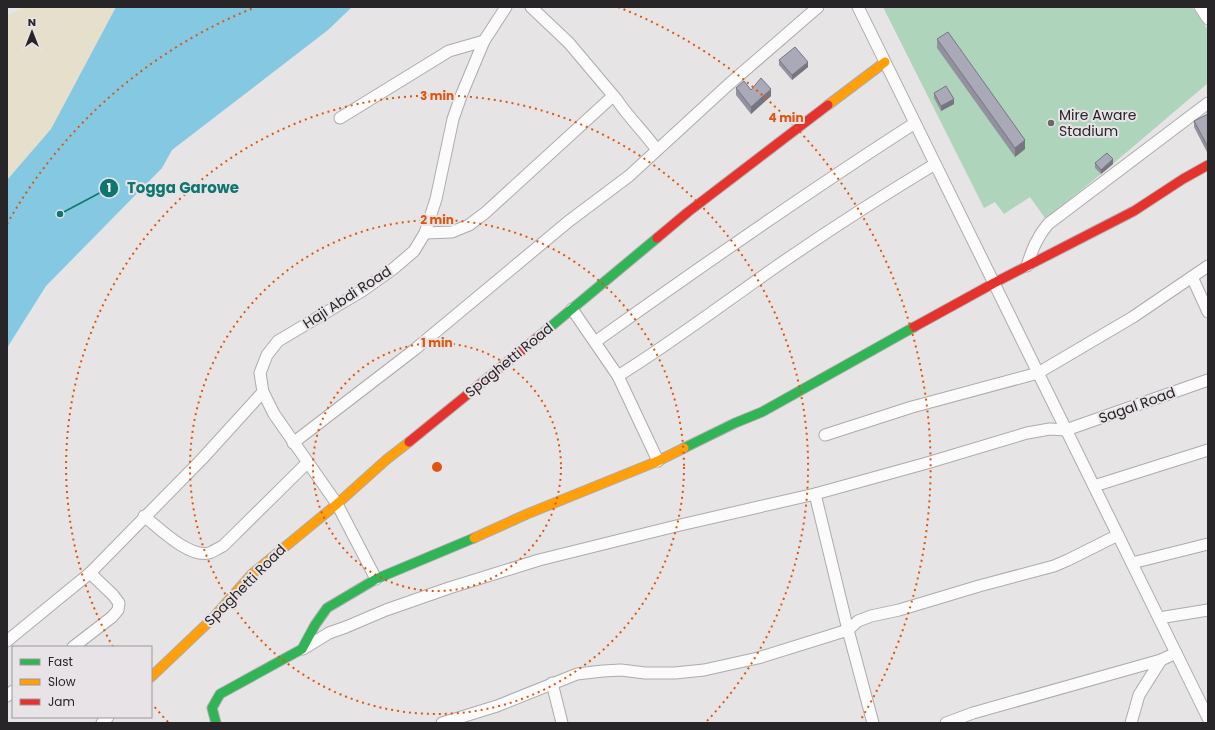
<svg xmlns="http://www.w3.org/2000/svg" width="1215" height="730" font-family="Poppins,sans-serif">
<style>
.green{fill:#aed4bb}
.sand{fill:#e6dfcc}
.water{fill:#85c8e2}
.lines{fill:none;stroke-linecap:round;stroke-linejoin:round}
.street-casing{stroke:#adabad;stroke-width:13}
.fast-casing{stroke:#adabad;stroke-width:11}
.slow-casing{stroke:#adabad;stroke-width:11}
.jam-casing{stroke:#adabad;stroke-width:11}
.street{stroke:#fbfbfb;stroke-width:11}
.fast{stroke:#30b455;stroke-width:9}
.slow{stroke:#ff9f0a;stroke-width:9}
.jam{stroke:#e5322d;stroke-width:9}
.wall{fill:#92919d}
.shaded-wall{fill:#777680}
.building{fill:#aaa9b7;stroke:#777680}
.ring{fill:none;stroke:#de560d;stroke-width:2;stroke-dasharray:2 4}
.poi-dot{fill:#6a686a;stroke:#e8e3e7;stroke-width:1.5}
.labels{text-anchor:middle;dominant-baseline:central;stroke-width:4;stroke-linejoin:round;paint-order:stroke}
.poi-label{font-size:14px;fill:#272527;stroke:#e8e3e7;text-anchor:start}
.street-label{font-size:14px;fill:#272527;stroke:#e8e3e7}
.centre{fill:#de560d;stroke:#e8e3e7;stroke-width:2}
.ring-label{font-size:12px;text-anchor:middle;font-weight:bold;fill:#de560d;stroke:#e8e3e7;stroke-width:4;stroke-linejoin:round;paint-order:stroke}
.leader{fill:none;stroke:#0f766e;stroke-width:1.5}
.callout-dot{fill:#0f766e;stroke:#e8e3e7;stroke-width:1.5}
.mark-label{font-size:12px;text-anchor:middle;font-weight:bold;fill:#fff}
.callout-label{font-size:15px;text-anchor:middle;font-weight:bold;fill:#0f766e;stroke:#e8e3e7;stroke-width:4;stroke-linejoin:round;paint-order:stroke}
</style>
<rect width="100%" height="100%" fill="#e7e4e6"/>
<path class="green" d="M883 7H1192L1208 30V83L1101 174 1053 213 1045 218 1030 197 1004 214 995 202 984 208Z"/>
<path class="sand" d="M24 7H116L51 129 7 180V16Z"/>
<path class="water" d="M116 7H352L328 30 172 150 162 168 46 286 7 348V180L51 129Z"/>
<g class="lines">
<defs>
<g id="street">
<path d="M531 7 569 43 617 100C629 118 645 133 657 150"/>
<path d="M858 7 1208 718"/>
<path d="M1200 7 1208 19"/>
<path d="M340 118 449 51 484 41"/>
<path d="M425 233 452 232 469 225 485 213 613 96"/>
<path d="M1027 266C1032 250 1037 237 1048 224L1208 103"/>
<path d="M1192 277 1208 312"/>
<path d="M572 309 618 376 658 461"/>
<path d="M595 342C700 267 806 193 915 123"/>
<path d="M618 376C673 342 724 303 777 266 829 230 882 196 935 164"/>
<path d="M825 435 912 407 1038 373 1133 317 1208 266"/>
<path d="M293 443 414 350 569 221 629 176 728 85 818 7"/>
<path d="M1094 486 1208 450"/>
<path d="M815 494 848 630 873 723"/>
<path d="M144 516C159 528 189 558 209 553 213 552 218 548 223 546L307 463"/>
<path d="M1132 563 1208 544"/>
<path d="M376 579 337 504 274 414 263 392 260 373 267 355 278 341 362 291 393 269 414 251 425 233 436 199 453 119 461 96 484 41 506 7"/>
<path d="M1159 618 1208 610"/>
<path d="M7 641 90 573 202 459 263 392"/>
<path d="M73 647 112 617 118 610 119 603 113 595 90 573"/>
<path d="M303 649 329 633 346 627 386 610 449 588 539 560 676 526 815 494 927 463 1027 433 1050 429 1066 430 1208 380"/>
<path d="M552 683 562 723"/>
<path d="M7 696 13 691"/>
<path d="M102 723 108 717"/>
<path d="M442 723 497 706 577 674 603 671 621 670 645 673H675L704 670 758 658 848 630 858 621 871 616 899 610 979 586 1054 566 1068 560 1118 535"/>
<path d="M946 723 973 713 1161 660 1176 653"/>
<path d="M1131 723 1139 695 1161 660"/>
</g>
<g id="fast">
<path d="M537 338 657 238"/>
<path d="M684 448 735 423 762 412 914 327"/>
<path d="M216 723 212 708 220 694 302 649 315 625 327 608 376 579 474 538"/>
</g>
<g id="slow">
<path d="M828 105 885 62"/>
<path d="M474 538 527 514 658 461 684 448"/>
<path d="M151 677 213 618 252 574 337 504 386 460 409 442"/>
</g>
<g id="jam">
<path d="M657 238 688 212 828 105"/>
<path d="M914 327 994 283 1134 211 1183 179 1208 165"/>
<path d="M409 442 537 338"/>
</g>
</defs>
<use href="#street" class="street-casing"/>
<use href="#fast" class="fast-casing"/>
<use href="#slow" class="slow-casing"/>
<use href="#jam" class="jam-casing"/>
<use href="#street" class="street"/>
<use href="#fast" class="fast"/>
<use href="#slow" class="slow"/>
<use href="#jam" class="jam"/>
</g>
<g class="wall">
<path d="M937 39 1025 149 1015 157 937 48Z"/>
<path d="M779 60 808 67 792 80 779 65Z"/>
<path d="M736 88 751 90 771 96 751 114 736 95Z"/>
<path d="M934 93 954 104 941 111 934 98Z"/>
<path d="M1208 114V154L1194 127V121Z"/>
<path d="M1095 163 1113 164 1101 174 1095 168Z"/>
</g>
<g class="shaded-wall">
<path d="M808 62V67L792 80V75Z"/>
<path d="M771 89V96L751 114V107Z"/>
<path d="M954 99V104L941 111V106Z"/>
<path d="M1025 140V149L1015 157V148Z"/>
<path d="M1113 159V164L1101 174V170Z"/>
</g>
<g class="building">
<path d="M948 32 1025 140 1015 148 937 39Z"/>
<path d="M795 47 808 62 792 75 779 60Z"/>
<path d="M761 78 771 89 751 107 736 88 744 81 751 90Z"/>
<path d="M946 86 954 99 941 106 934 93Z"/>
<path d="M1208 114V147L1194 121Z"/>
<path d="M1107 153 1113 159 1101 170 1095 163Z"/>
</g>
<g class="ring">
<circle cx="437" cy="467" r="124"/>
<circle cx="437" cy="467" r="247"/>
<path d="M168 722A371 371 0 0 1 153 705M113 647A371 371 0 1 1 706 722"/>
<path d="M7 224A494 494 0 0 1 256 7M618 7A494 494 0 0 1 860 721"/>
</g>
<circle class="poi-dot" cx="1051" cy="123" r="4"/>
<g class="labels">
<g class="poi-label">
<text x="1059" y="115">Mire Aware<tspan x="1059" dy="16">Stadium</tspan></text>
</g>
<g class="street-label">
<text transform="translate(347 297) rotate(-33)">Haji Abdi Road</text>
<text transform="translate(509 360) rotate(-39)">Spaghetti Road</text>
<text transform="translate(1137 405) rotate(-20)">Sagal Road</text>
<text transform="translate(245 585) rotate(-45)">Spaghetti Road</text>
</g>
</g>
<circle cx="437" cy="467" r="6" class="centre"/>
<g class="ring-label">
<text x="437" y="100">3 min</text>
<text x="786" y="122">4 min</text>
<text x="437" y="224">2 min</text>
<text x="437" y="347">1 min</text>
</g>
<path class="leader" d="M60 214L109 188"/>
<g class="callout-dot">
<circle cx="60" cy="214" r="4"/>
<circle cx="109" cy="188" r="10"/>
</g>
<g class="mark-label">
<text x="109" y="192">1</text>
</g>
<g class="callout-label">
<text x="183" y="193">Togga Garowe</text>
</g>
<rect width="1215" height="730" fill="none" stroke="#272527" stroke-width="16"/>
<rect x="12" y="646" width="140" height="72" fill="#e8e3e7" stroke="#9b979a"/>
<rect x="20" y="659" width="20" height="6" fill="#30b455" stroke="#9b979a"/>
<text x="48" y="666" font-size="12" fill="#272527">Fast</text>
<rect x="20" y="679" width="20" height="6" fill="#ff9f0a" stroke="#9b979a"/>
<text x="48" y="686" font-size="12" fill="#272527">Slow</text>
<rect x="20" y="699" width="20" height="6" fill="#e5322d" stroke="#9b979a"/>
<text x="48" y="706" font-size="12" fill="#272527">Jam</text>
<g transform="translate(32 32)" stroke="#e8e3e7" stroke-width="3" paint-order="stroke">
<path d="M0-3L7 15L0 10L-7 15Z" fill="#272527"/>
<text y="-6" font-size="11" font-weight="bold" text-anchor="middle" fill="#272527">N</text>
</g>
</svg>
